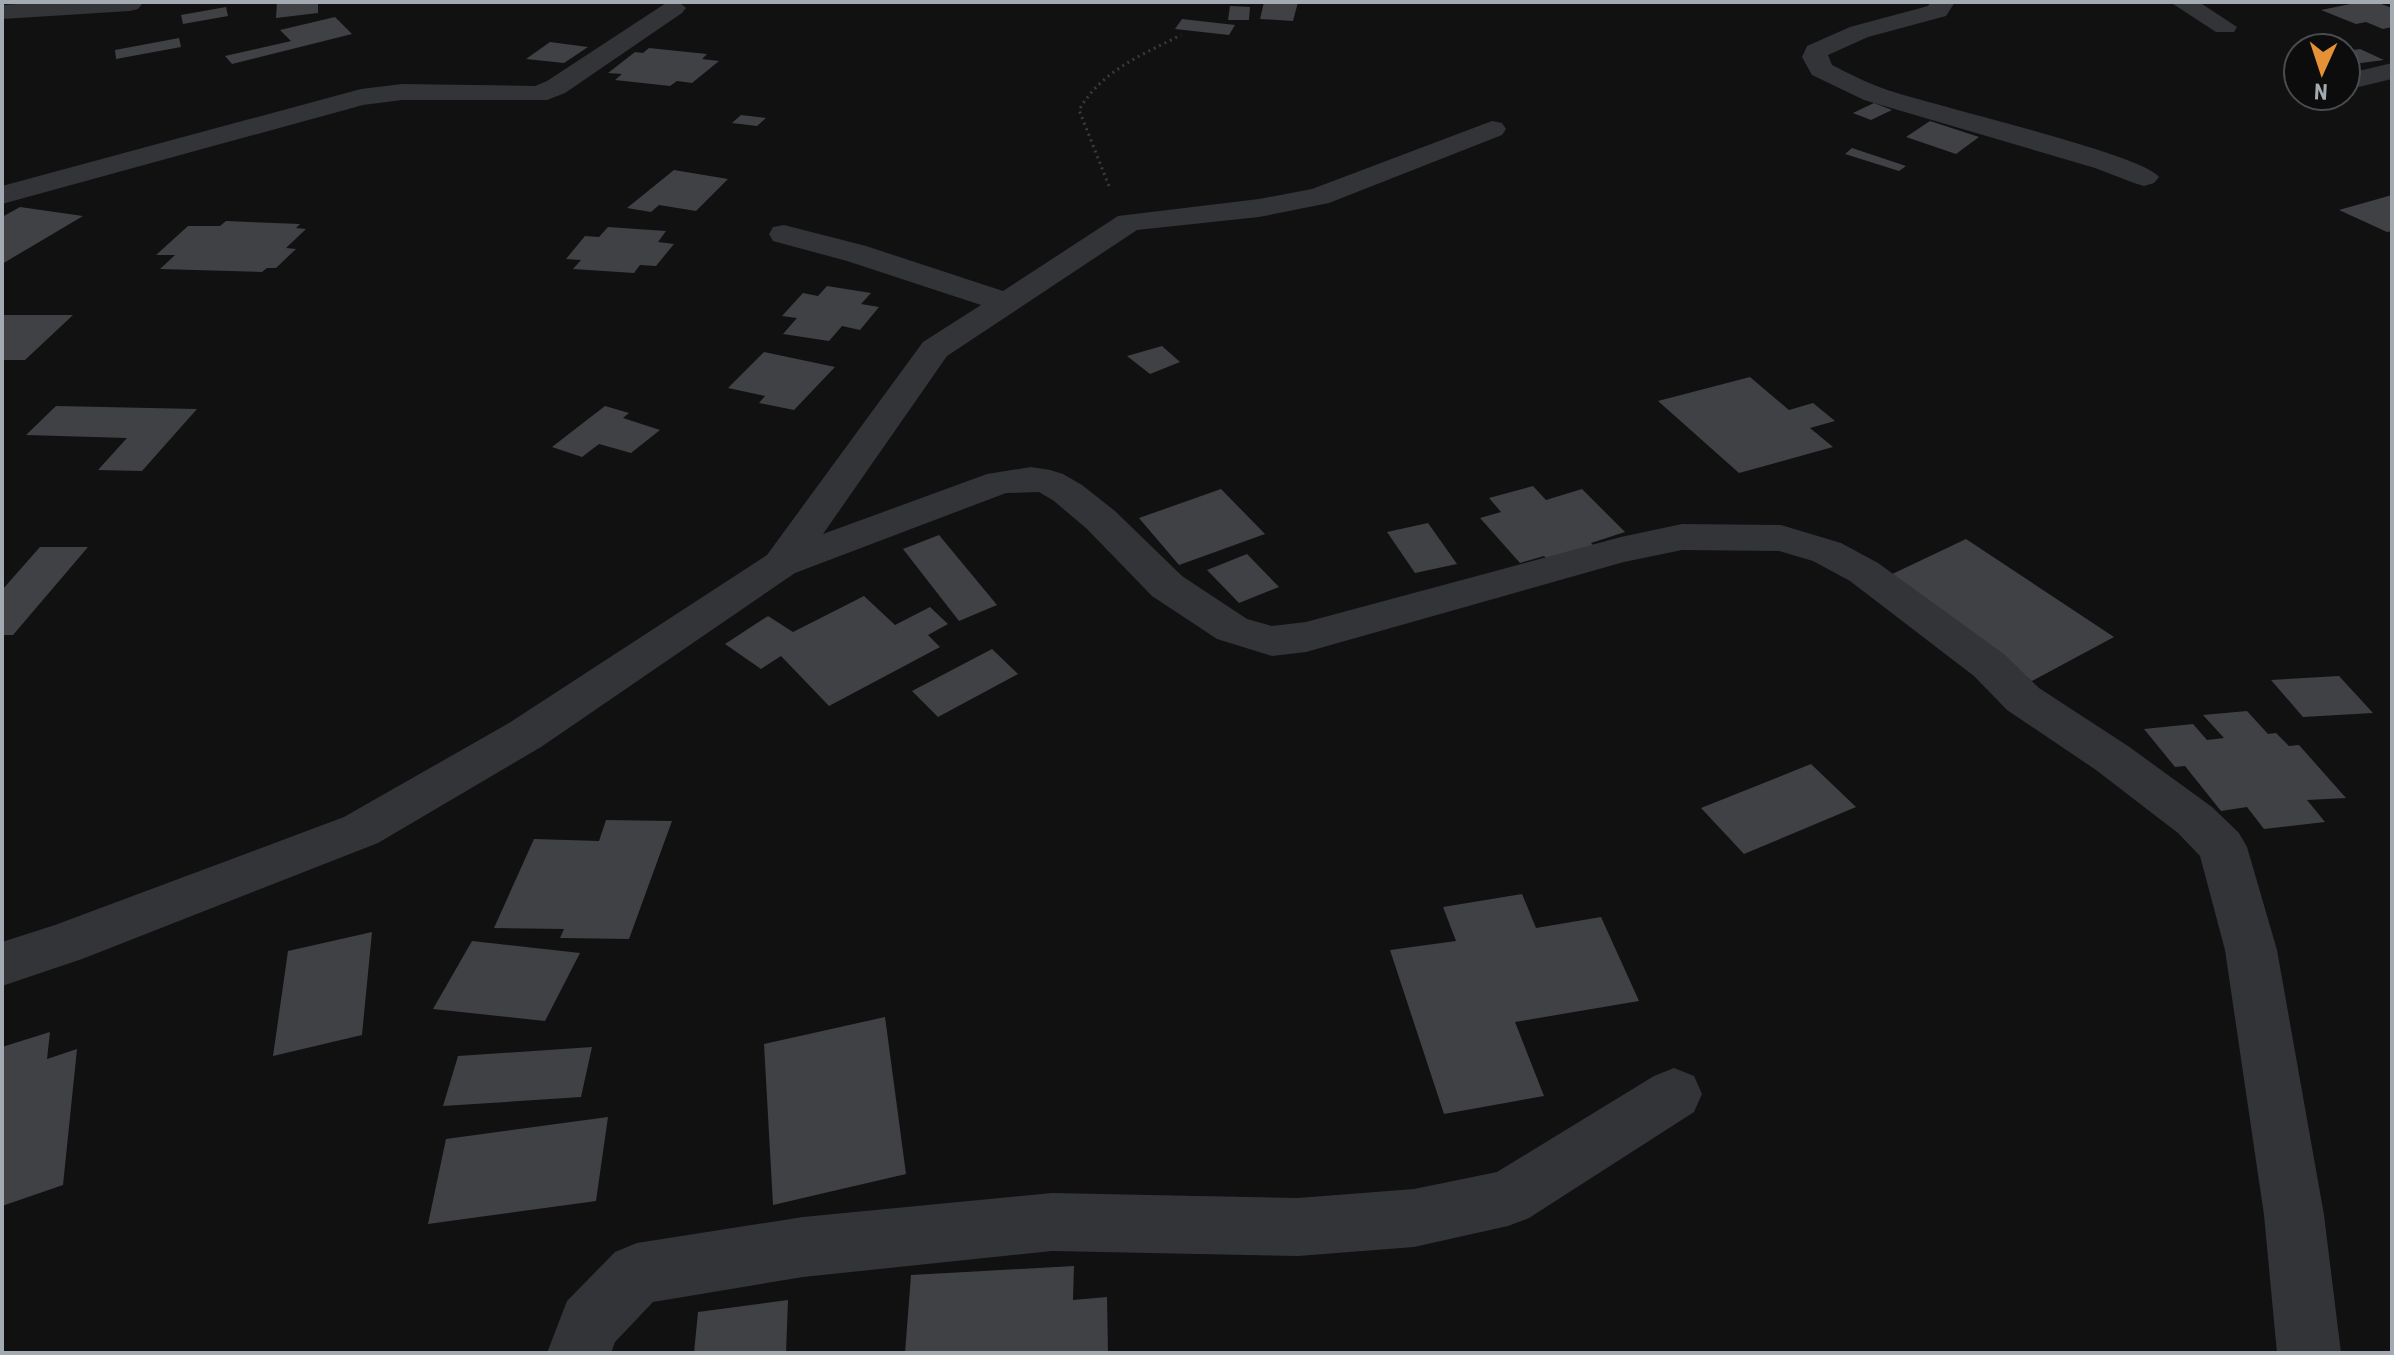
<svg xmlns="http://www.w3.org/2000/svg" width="2394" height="1355" font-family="'Roboto Condensed',sans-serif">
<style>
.building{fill:#404145}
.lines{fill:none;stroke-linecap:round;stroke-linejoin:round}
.path{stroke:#383b3e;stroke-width:3;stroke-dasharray:2 4;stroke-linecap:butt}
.minor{fill:#323437;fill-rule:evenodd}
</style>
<rect width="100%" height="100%" fill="#111112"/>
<g class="building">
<path d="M277 2H318V13L276 18Z"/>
<path d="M1264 2H1298L1293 21 1260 19Z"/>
<path d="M2360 2H2376L2392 8V27L2383 29 2366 22 2356 24 2321 10Z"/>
<path d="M1230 6 1250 7 1249 20H1228Z"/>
<path d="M226 7 228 16 183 24 181 15Z"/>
<path d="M335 17 352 34 232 64 225 56 291 41 280 30Z"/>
<path d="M1182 19 1235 25 1229 35 1175 29Z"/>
<path d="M179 38 181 47 116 59 115 50Z"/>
<path d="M550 42 588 47 564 63 526 59Z"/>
<path d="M649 48 707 54 702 59 719 61 692 83 677 81 670 86 615 80 622 74 608 73 635 52 643 53Z"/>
<path d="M2360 49 2384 60 2346 65V51Z"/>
<path d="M1874 103 1892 110 1871 120 1853 113Z"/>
<path d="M741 115 766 118 757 126 732 123Z"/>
<path d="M1930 121 1979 137 1956 154 1906 137Z"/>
<path d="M1852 148 1906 166 1899 171 1845 154Z"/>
<path d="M674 170 728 179 696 211 659 205 651 212 627 208Z"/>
<path d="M2392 195V231L2387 232 2339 210Z"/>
<path d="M20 207 83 216 2 264V217Z"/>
<path d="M226 221 300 224 296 228 306 229 286 248 296 249 276 268H267L262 272 160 269 175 255H156L188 226H220Z"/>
<path d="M608 227 666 231 658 242 674 244 656 266 640 265 634 273 573 269 581 260 566 259 585 236 599 237Z"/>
<path d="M827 286 871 293 861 304 879 307 860 330 842 326 829 341 783 334 797 318 782 316 803 293 818 296Z"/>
<path d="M2 315H73L25 360H2Z"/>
<path d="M1162 346 1180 362 1150 374 1127 356Z"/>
<path d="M764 352 835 367 794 410 759 403 765 396 728 388Z"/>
<path d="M1750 377 1789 410 1813 403 1835 421 1810 428 1833 447 1739 473 1658 401Z"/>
<path d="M56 406 197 409 142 471 98 470 127 438 26 435Z"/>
<path d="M605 406 629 413 623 418 660 430 631 453 599 444 582 457 552 447Z"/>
<path d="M1533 486 1546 500 1582 489 1625 532 1591 543 1597 549 1551 563 1544 556 1520 563 1480 518 1501 512 1489 498Z"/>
<path d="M1221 489 1265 534 1179 565 1139 518Z"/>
<path d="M1428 523 1457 564 1415 573 1387 532Z"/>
<path d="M939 535 997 605 959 621 903 549Z"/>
<path d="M1966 539 2114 637 2032 681 1886 577Z"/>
<path d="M40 547H88L13 635H2V590Z"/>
<path d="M1247 554 1279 587 1239 603 1207 570Z"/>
<path d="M864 596 895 625 930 607 948 624 928 635 940 647 829 706 781 656 761 669 725 644 768 616 793 632Z"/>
<path d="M992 649 1018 674 938 717 912 691Z"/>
<path d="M2339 676 2373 713 2303 717 2271 680Z"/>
<path d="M2247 711 2268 734 2276 733 2289 746 2299 745 2346 798 2307 800 2325 822 2264 829 2247 807 2221 811 2185 766 2175 767 2144 729 2193 724 2207 740 2224 738 2203 715Z"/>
<path d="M1811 764 1856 807 1744 854 1701 808Z"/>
<path d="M606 820 672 821 629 939 560 938 564 929 494 928 534 839 599 841Z"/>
<path d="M1522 894 1536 928 1601 917 1639 1001 1515 1022 1544 1096 1444 1114 1390 950 1456 941 1443 907Z"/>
<path d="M372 932 362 1035 273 1056 288 951Z"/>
<path d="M472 941 580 953 545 1021 433 1009Z"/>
<path d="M885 1017 906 1174 773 1205 764 1044Z"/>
<path d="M50 1032 47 1059 77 1049 63 1185 2 1206V1047Z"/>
<path d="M592 1047 581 1097 443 1106 458 1056Z"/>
<path d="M608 1117 596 1201 428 1224 446 1139Z"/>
<path d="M1074 1266 1073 1300 1107 1297 1108 1353H905L911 1275Z"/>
<path d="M788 1300 786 1353H694L698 1312Z"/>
</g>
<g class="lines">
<path class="path" d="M1109 186 1079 110C1102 70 1142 55 1181 35"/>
<g class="minor">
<path d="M47 2H141L142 4 138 9 130 11 2 19V5Z"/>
<path d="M679 2 686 8 682 13 565 93 547 100H402L363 105 2 204V186L361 89 402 84 535 86 547 81 666 3Z"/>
<path d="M1931 2H1955L1946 16 1868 37 1828 55 1832 65C1848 73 1865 82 1882 88 1925 104 2143 154 2159 177L2154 183 2144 186 2134 183 2095 168 1864 100 1812 75 1802 57 1807 46 1850 27 1928 6Z"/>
<path d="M2170 2H2199L2237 27 2234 32H2216Z"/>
<path d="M2392 63V79L2346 90V74Z"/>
<path d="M1492 121 1502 123 1506 129 1502 135 1329 203 1259 217 1137 230 947 356 823 534 987 474 1031 467 1050 470 1063 474 1082 485 1115 511 1182 576 1247 619 1272 626 1306 622 1621 537 1682 524 1781 525 1841 543 1878 563 2004 654 2039 688 2128 746 2212 807 2239 833 2247 847 2277 950 2324 1215 2341 1353H2277L2264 1215 2225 950 2200 856 2178 833 2096 770 2007 710 1974 676 1850 581 1813 561 1779 551 1682 550 1624 562 1306 652 1272 656 1217 639 1152 596 1087 529 1054 501 1039 492 1006 493 795 573 541 747 378 843 82 959 2 986V942L55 925 344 817 509 723 767 555 923 342 981 305 847 261 773 241 769 234 773 227 784 225 866 246 1003 291 1118 216 1259 199 1312 189Z"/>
<path d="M1674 1068 1694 1076 1702 1094 1694 1112 1529 1218 1508 1226 1414 1247 1298 1256 1052 1251 803 1277 653 1302 615 1342 611 1353H547L567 1301 615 1252 637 1243 803 1217 1052 1193 1298 1198 1414 1189 1497 1172 1654 1076Z"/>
</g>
</g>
<rect width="2394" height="1355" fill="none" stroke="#a3aab2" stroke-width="8"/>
<g transform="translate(2322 72) rotate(183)"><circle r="38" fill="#0c0c0d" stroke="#484b4f" stroke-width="2"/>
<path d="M0-6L14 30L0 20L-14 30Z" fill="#e59136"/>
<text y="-12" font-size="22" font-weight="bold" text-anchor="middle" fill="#a3aab2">N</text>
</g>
</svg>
